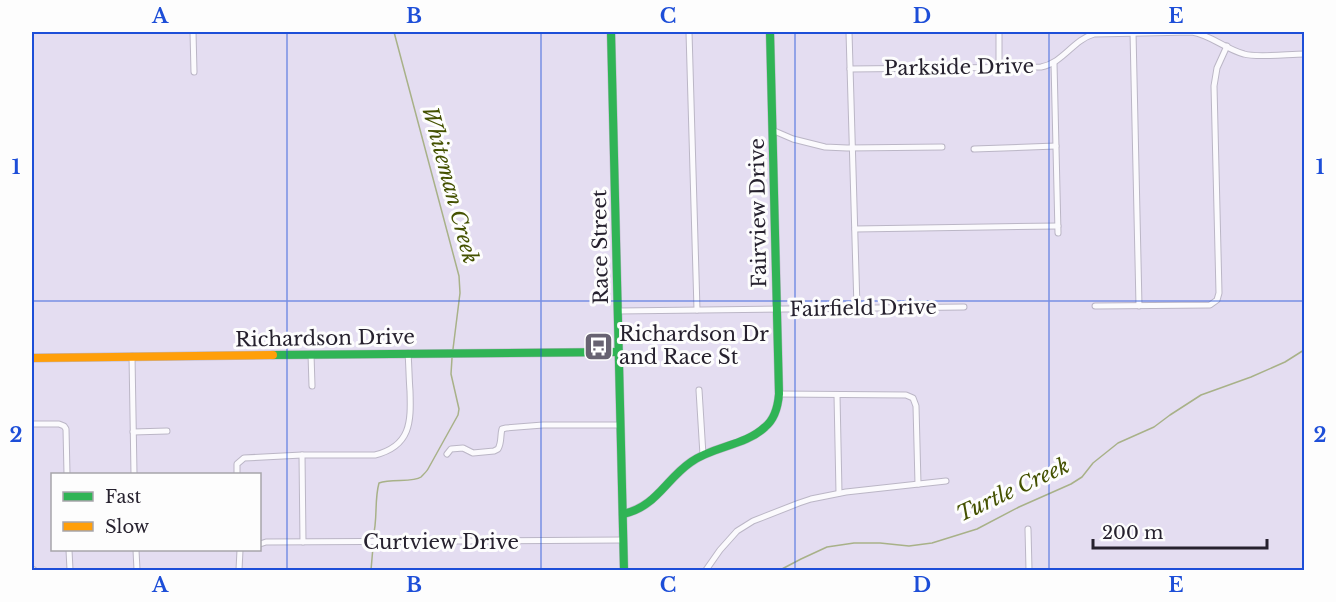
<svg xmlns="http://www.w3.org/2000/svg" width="1336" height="602" font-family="'Libre Baskerville',serif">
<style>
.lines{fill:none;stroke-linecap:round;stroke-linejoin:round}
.stream{stroke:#a8b188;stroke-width:1.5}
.street-casing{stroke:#bbb6c6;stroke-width:7}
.fast-casing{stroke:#bbb6c6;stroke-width:9}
.slow-casing{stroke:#bbb6c6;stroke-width:9}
.street{stroke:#fbfafd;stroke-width:5}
.fast{stroke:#30b455;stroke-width:8}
.slow{stroke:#ff9f0a;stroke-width:8}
.grid{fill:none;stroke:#1d4ed8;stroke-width:1.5;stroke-opacity:0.55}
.labels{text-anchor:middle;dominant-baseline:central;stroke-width:6;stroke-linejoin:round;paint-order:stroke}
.street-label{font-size:20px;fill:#26212e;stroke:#fdfdfd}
.poi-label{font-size:20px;fill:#26212e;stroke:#fdfdfd;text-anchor:start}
.water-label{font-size:21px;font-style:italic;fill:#445100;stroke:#fdfdfd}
.neatline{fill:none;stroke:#1d4ed8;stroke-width:2}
.grid-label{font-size:20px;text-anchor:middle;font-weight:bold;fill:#1d4ed8}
</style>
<rect width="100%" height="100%" fill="#e4ddf1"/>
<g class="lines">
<g class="stream">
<path d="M394 32 459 276 460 293 453 349"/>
<path d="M373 537C378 519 374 501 379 483 391 478 413 483 421 477 422 476 427 471 428 469L458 415 459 409 451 374 452 358"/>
<path d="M371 570 373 547"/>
<path d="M780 570 801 559 827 547 854 543H880L909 546 932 543 977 529 1019 507 1071 484 1082 477 1093 463 1118 443 1154 427 1170 415 1201 395 1251 377 1285 362 1304 350"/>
</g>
<defs>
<g id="street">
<path d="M193 32 194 72"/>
<path d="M689 32 697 310"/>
<path d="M849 32 857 308"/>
<path d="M1133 32 1139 306"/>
<path d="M1054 63 1058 233"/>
<path d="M999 67V32"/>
<path d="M850 69 1041 67C1063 63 1073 40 1094 34L1192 32C1211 35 1225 49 1244 54 1257 58 1289 54 1304 54"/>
<path d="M772 130 793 139 825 147 847 148 942 147"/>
<path d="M974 149 1056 146"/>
<path d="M855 229 1058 226"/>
<path d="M1095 306 1210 305 1217 300 1219 293 1214 86 1217 68 1227 46"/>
<path d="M618 311 964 307"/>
<path d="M311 354 312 386"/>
<path d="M132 356 134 474"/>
<path d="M699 390 703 455"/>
<path d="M779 394 906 395 913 398 916 406 918 484"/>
<path d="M837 395 839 493"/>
<path d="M32 424H59L64 426 66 429 67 474"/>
<path d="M133 432 167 431"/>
<path d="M447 454 451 449 463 448 473 453 494 451 498 449C502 442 500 436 502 429L506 428 543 425H621"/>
<path d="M302 455 303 542"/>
<path d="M237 474V464L244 458 302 455H375C411 446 411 422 410 391 409 379 409 366 408 353"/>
<path d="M1028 529 1029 570"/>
<path d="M260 544 266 542 623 540"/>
<path d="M69 550 70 570"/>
<path d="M136 550 137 570"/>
<path d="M32 569 34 570"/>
<path d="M239 570 240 550"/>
<path d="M706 570 720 550 737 531 753 521 799 503 811 499 846 492 946 481"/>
</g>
<g id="fast">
<path d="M611 32 624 570"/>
<path d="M273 355 619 352"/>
<path d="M623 514C656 507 665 480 691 462 713 446 745 446 765 427 775 419 778 406 779 394L770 32"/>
</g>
<path id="slow" d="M32 358 273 355"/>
</defs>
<use href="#street" class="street-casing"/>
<use href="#fast" class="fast-casing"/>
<use href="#slow" class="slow-casing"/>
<use href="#street" class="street"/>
<use href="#fast" class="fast"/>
<use href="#slow" class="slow"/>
</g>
<path class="grid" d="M287 32V570M541 32V570M795 32V570M1049 32V570M32 301H1304"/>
<defs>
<symbol id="bus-square" viewBox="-11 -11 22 22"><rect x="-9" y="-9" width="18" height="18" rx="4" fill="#686372" stroke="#fdfdfd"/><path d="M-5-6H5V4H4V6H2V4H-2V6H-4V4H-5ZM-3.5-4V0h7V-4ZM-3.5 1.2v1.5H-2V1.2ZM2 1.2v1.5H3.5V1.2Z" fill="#fff"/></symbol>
</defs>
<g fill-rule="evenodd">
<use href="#bus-square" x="582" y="330" width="33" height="33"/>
</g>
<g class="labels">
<g class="street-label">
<text transform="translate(959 67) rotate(-1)">Parkside Drive</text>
<text transform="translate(758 213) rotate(-91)">Fairview Drive</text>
<text transform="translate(600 247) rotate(-91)">Race Street</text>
<text transform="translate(863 308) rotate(-1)">Fairfield Drive</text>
<text transform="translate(325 338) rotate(-1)">Richardson Drive</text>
<text x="441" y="542">Curtview Drive</text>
</g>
<g class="poi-label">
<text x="619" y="334">Richardson Dr<tspan x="619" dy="23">and Race St</tspan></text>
</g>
<g class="water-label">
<text transform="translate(450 185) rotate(75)">Whiteman Creek</text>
<text transform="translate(1013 490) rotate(-25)">Turtle Creek</text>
</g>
</g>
<rect width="1336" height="602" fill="none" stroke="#fdfdfd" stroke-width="66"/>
<rect x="51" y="473" width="210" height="78" fill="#fdfdfd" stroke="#a7a5aa" stroke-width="1.5"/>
<rect x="63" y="492" width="30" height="9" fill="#30b455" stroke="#a7a5aa" stroke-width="1.5"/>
<text x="105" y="503" font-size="18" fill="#26212e">Fast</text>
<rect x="63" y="522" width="30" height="9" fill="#ff9f0a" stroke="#a7a5aa" stroke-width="1.5"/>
<text x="105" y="533" font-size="18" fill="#26212e">Slow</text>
<path d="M1093 539v9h174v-9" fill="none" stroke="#26212e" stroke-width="3"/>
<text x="1102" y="539" font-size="18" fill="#26212e" stroke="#fdfdfd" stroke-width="4.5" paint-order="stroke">200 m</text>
<rect x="33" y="33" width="1270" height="536" class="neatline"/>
<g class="grid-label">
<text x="160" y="23">A</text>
<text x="414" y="23">B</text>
<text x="668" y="23">C</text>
<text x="922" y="23">D</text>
<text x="1176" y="23">E</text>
<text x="16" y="174">1</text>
<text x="1320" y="174">1</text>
<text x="16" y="442">2</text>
<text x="1320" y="442">2</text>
<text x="160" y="592">A</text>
<text x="414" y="592">B</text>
<text x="668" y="592">C</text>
<text x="922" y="592">D</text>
<text x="1176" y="592">E</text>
</g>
</svg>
